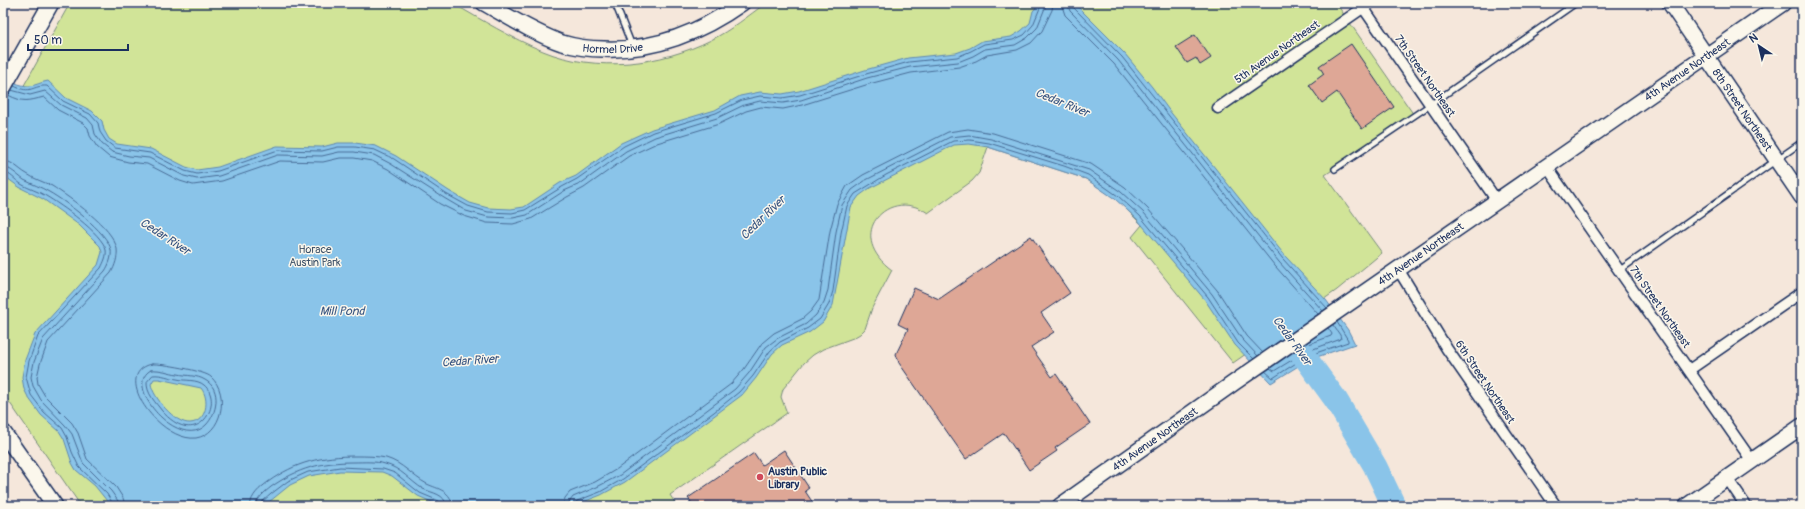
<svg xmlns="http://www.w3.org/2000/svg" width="1805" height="509" font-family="Pangolin,sans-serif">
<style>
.green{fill:#d1e498;stroke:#768a7b}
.water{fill:#8ac4e9;stroke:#5e88b1;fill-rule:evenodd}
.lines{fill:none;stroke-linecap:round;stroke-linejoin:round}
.shore{stroke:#476b96;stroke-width:1}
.river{stroke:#8ac4e9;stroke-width:24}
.building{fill:#dea796;stroke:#1b2f5e}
.lane-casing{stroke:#1b2f5e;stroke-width:8}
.street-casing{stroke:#1b2f5e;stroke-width:13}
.secondary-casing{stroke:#1b2f5e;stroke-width:18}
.lane{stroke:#fbf7ec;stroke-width:5}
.street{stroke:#fbf7ec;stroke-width:10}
.secondary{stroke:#fbf7ec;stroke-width:15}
.poi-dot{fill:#d1495b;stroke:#fbf7ec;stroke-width:1.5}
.labels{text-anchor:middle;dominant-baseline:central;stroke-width:3;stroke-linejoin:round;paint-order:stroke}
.street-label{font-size:11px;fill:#1b2f5e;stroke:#fbf7ec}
.park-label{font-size:11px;fill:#3f536a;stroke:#fbf7ec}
.poi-label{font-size:11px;font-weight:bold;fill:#1b2f5e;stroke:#fbf7ec;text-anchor:start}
.water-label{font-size:12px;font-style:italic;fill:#375481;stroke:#fbf7ec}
</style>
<rect width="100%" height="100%" fill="#f5e7db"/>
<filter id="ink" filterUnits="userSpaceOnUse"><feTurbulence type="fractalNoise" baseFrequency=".025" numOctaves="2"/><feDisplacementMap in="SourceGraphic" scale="8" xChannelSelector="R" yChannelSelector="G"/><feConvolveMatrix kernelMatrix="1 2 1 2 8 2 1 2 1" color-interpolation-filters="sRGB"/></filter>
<g filter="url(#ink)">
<path class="green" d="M70 3H452C482 20 511 38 543 51 596 73 661 65 711 40 731 30 748 16 766 3H1336L1414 115 1325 175 1382 253 1337 290 1233 363 1132 237 1142 225 1116 199 1086 179 988 147 979 173 972 181 928 213C889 186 843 234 892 270L872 308 865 329 860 334 853 338 823 349 813 355 804 363 783 389 781 397 787 413 670 495 677 506H81L3 393V123Z"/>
<path class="water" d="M1040 3H1074L1125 54 1152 87 1168 109 1286 257 1326 300 1348 330 1355 344 1308 360 1271 383 1235 345 1205 300 1137 219 1115 199 1086 179 988 147 969 144 954 145 870 188 859 196 851 207 833 305 823 322 810 332 782 345 772 354 756 378 742 395 625 482 601 495 573 506H441L418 496 392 476 382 472 340 471 309 476 290 485 264 506H111L95 486 76 470 72 463 64 439 59 431 41 415 28 397 24 389 22 377 25 360 35 334 98 265 102 252 100 246 79 225 43 199 19 187 3 175V74C7 81 21 86 29 86 35 86 41 82 48 81L66 98 92 111 102 121 104 130 109 139 117 144 151 149 186 167 197 170 218 167 277 146 322 147 338 143H355L376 146 396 156 449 191 470 203 488 208 511 209 524 207 560 183 576 176 621 143 652 129 715 110 740 96 760 92 782 94 799 91 865 70 908 58 956 53 970 48 982 41 1011 37 1021 31 1030 23 1033 11ZM154 379H159L201 388C210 399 207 422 190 423 175 424 153 397 151 384Z"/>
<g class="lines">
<g class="shore">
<path d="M1061 3 1065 15 1114 64 1275 266 1318 314"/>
<path d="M1067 3 1070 11 1118 60 1279 262 1323 311"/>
<path d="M1072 3 1073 7 1122 57 1283 259 1327 308"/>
<path d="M14 86C32 95 32 85 47 86L63 101 90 114 98 123 100 132 106 141 115 148 150 153 185 171 197 174 218 171 278 150 322 151 338 147H355L375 150 394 159 446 194 468 206 488 212 512 213 525 210 562 187 577 179 624 146 653 132 716 113 742 100 760 96 782 98 800 95 866 74 909 62 957 57 971 51 984 44 1013 40 1024 35 1033 25 1042 3"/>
<path d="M11 90 30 95 45 91 61 105 87 118 93 125 95 134 102 144 112 152 129 156 149 158 184 176 197 179 219 176 278 155 322 156 339 152H354L374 155 391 164 444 198 466 211 488 217 513 218 527 215 564 191 580 184 626 151 655 137 717 118 744 105 760 101 783 103 801 100 867 78 910 67 958 62 973 56 985 49 1015 45 1027 38 1037 28 1047 3"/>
<path d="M8 95C24 103 28 101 44 97L58 110 83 123 88 128 90 136 97 147 109 157 128 162 147 164 180 181 193 185 222 181 280 161 323 162 340 158H354L372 161 388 169 440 204 464 216 487 223 513 224 531 219 567 197 584 188 629 156 657 143 719 124 746 111 761 107 783 109 802 105 869 84 911 73 959 67 976 61 987 55 1017 50 1031 43 1042 31 1052 10 1053 3"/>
<path d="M3 161C13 161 18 169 27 174 34 179 44 182 52 186 70 198 113 227 117 249 118 257 115 266 111 273L48 342 40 364 37 377 38 384 45 396 72 423 78 433 87 459 116 487 123 498 125 506"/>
<path d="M3 167C11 168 17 175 24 180 32 184 41 187 49 192 65 201 108 232 111 250 112 257 109 265 105 271L43 339 34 362 31 377 33 386 41 400 65 425 72 434 83 463 111 491 118 501 119 506"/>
<path d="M3 172C10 173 15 180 21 184 29 189 38 191 46 196 61 205 102 233 106 250 107 256 104 262 101 268L38 336 29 361 26 377 31 395 44 412 62 428 67 437 72 452 79 467 107 494 114 506"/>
<path d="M1298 348 1331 336 1332 334 1328 328"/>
<path d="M152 364C161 363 205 371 211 377 230 394 222 434 196 438 160 442 109 373 152 364Z"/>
<path d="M1270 368 1274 371 1305 352 1341 339 1340 335 1333 325"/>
<path d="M151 370C161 369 169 373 178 374 187 376 197 375 205 380 222 389 217 414 206 425 179 452 121 385 151 370Z"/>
<path d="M1265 371 1273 378 1307 356 1348 342V340L1337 322"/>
<path d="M153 375C162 374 169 378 177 379 185 381 197 379 204 385 225 402 198 452 162 411 156 403 146 393 147 382Z"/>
<path d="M250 506C251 495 260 488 268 482 296 462 321 456 356 456 365 456 377 456 386 458 403 463 412 476 427 484 438 489 452 491 452 506"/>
<path d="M256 506C257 498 265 492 271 487 298 468 321 462 354 462 364 462 376 461 385 464 401 468 410 481 423 489 432 493 446 494 446 506"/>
<path d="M261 506 262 502 271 494 288 481 308 472 340 467 383 469 395 473 420 493 439 501 441 506"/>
<path d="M563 506 565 498 570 492 595 482 617 469 731 384 744 369 762 343 774 333 802 319 811 311 819 300 830 231 837 204 847 186 863 175 948 132 968 129 993 133 1091 164 1125 187 1148 209 1217 290 1247 336 1263 353"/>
<path d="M569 506 570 501 573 497 597 487 620 475 735 389 749 373 766 347 778 338 806 324 816 315 824 302 828 290 836 232 842 205 852 190 866 180 950 137 969 135 991 139 1089 170 1121 192 1144 213 1212 294 1242 339 1258 356"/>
<path d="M574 506 577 501 600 492 623 479 714 412 739 392 753 376 770 351 780 342 808 328 820 319 829 304 833 291 841 233 847 206 855 194 886 175 953 141 970 140 989 143 1064 166 1088 175 1118 196 1140 216 1208 297 1238 343 1254 359"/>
</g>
<path class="river" d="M1288 334 1336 400 1375 466 1394 506"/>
</g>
<g class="building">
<path d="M1195 35 1211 58 1200 65 1196 58 1187 63 1176 47Z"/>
<path d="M1351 44 1394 107 1362 129 1337 92 1322 103 1309 85 1324 74 1319 66Z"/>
<path d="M1031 236 1070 293 1041 313 1054 332 1031 347 1052 377 1056 374 1090 424 1055 448 1057 451 1029 470 1004 433 966 459 899 363 896 354 908 329 898 324 914 288 939 299Z"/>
<path d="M784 450 809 488 805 491 815 506H694L688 498 754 453 762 465Z"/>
</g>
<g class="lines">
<defs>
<g id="lane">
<path d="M615 3 632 46"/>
<path d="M1335 169 1430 105 1576 3"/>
<path d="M1620 270 1802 142"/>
</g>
<g id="street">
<path d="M1360 3 1497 201"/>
<path d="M1218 108 1370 3"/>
<path d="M1547 167 1752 461"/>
<path d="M1398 269 1447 349 1556 506"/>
<path d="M1689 370 1802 292"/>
<path d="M1727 478 1746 506"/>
</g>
<g id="secondary">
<path id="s1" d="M484 3C509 17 534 33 562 43 575 47 590 49 604 49 656 51 701 32 742 3"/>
<path id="s2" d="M1670 3 1802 197"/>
<path d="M3 88 51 3"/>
<path d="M3 432 55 506"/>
<path id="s3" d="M1060 506 1235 382 1783 3"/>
<path d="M1687 506 1802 426"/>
</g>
</defs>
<use href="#lane" class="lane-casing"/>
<use href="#street" class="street-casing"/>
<use href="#secondary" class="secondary-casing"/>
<use href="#lane" class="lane"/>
<use href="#street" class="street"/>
<use href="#secondary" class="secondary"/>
</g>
</g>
<circle class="poi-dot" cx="760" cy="477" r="4"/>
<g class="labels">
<g class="street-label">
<text stroke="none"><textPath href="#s1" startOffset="139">Hormel Drive</textPath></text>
<text transform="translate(1277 52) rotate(-35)">5th Avenue Northeast</text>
<text stroke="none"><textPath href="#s3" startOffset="764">4th Avenue Northeast</textPath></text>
<text transform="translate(1425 76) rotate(55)">7th Street Northeast</text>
<text stroke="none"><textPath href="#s2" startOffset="129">8th Street Northeast</textPath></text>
<text stroke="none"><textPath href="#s3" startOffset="440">4th Avenue Northeast</textPath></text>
<text transform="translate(1660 307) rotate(55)">7th Street Northeast</text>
<text transform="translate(1485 382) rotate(56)">6th Street Northeast</text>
<text stroke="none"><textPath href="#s3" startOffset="116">4th Avenue Northeast</textPath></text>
</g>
<g class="park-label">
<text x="315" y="249">Horace<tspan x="315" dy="13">Austin Park</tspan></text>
</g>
<g class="poi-label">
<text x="768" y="471">Austin Public<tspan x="768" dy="13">Library</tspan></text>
</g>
<g class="water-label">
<text transform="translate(1062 103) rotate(22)">Cedar River</text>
<text transform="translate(763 218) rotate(-44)">Cedar River</text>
<text transform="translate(165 237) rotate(33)">Cedar River</text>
<text x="342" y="311">Mill Pond</text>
<text transform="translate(1292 341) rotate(54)">Cedar River</text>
<text transform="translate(470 361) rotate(-4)">Cedar River</text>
</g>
</g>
<rect width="1805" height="509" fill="none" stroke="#fbf7ec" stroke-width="16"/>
<rect x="8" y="8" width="1789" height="493" fill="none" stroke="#1b2f5e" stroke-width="1.5" filter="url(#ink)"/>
<g transform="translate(1759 46) rotate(325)" stroke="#fbf7ec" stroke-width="3" paint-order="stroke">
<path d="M0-3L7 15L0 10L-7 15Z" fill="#1b2f5e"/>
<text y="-6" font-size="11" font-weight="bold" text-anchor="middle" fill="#1b2f5e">N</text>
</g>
<path d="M28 44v6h100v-6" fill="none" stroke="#1b2f5e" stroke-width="2"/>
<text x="34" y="44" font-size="12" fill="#1b2f5e" stroke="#fbf7ec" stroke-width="3" paint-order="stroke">50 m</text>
</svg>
